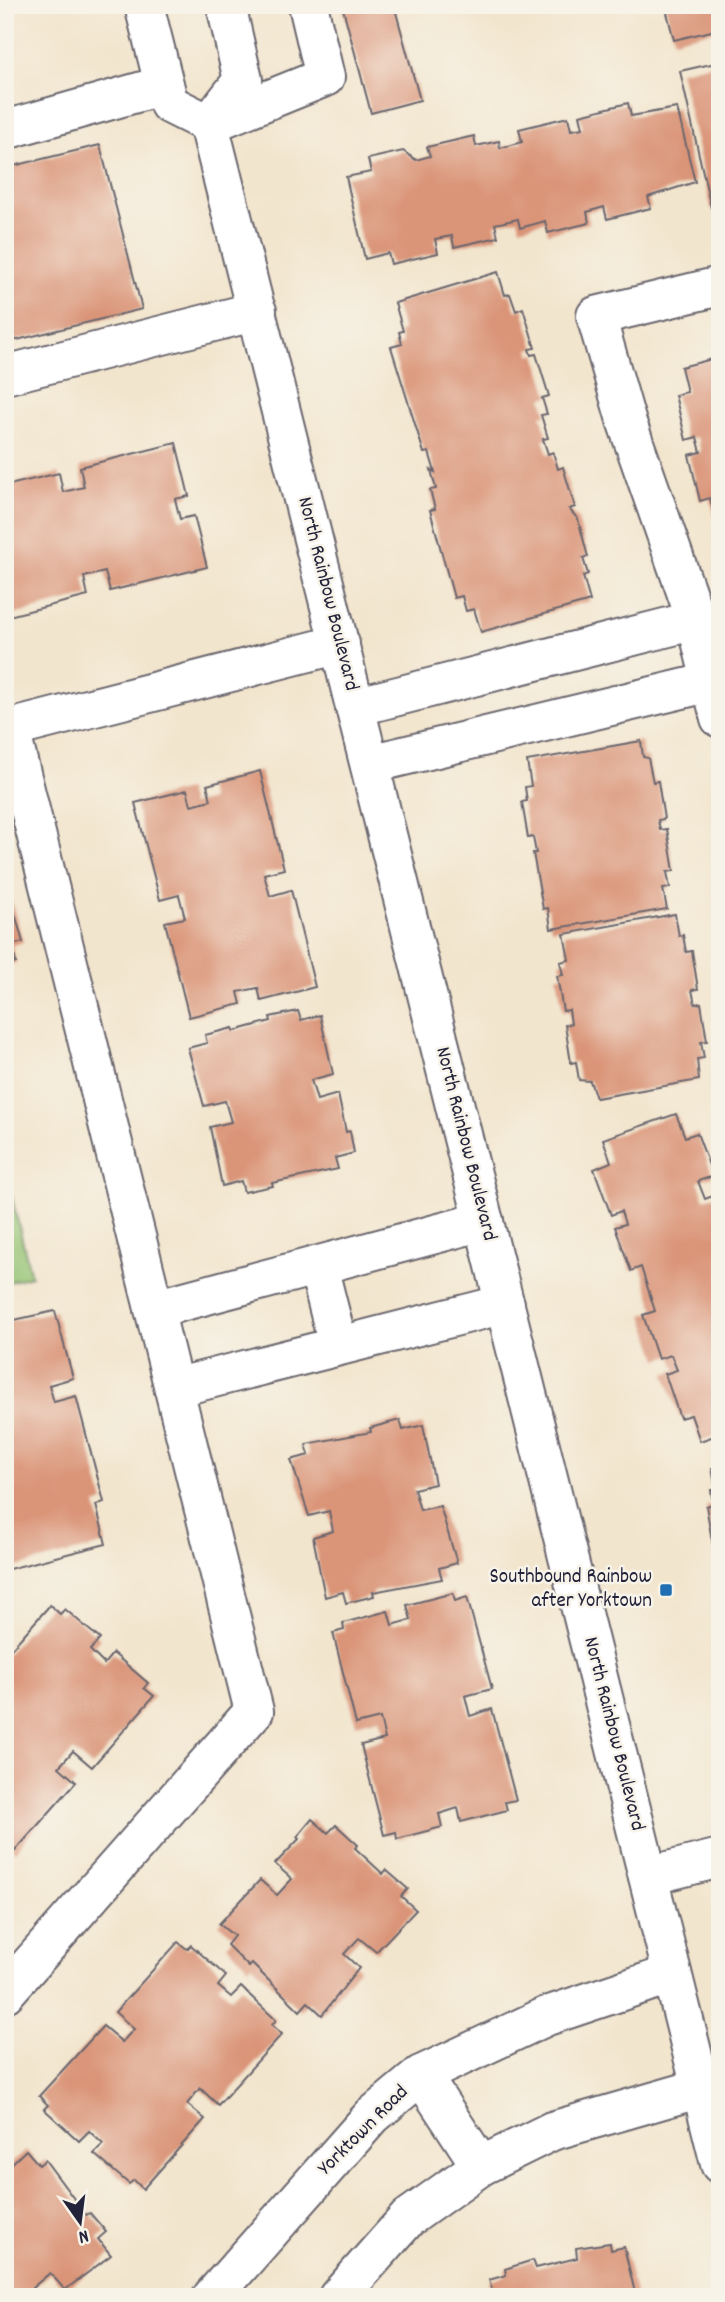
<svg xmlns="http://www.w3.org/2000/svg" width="725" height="2302" font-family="Dekko,sans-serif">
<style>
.green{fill:#93c271;stroke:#5a7256;stroke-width:2}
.building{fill:#da9478}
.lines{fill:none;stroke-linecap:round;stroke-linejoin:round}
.minor-casing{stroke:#6b666e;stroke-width:42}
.major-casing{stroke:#6b666e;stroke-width:42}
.minor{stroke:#fff;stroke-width:38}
.major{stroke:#fff;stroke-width:38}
.poi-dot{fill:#1f6fb2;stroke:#f7f3e8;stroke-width:2.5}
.labels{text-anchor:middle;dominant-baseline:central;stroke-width:5;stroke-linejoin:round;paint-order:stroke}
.street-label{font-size:21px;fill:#22223b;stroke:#f7f3e8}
.poi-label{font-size:21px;fill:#22223b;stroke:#f7f3e8;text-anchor:end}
</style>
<rect width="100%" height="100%" fill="#f7f3e8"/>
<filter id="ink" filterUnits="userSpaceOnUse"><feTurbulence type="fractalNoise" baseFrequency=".0143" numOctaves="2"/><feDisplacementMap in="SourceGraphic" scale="14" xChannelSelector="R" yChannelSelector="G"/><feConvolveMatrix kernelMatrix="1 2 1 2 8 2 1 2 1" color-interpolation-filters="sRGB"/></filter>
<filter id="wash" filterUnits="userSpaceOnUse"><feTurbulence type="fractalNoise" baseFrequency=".00686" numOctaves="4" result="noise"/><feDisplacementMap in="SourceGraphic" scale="28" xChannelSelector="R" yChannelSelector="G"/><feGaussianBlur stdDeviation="1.57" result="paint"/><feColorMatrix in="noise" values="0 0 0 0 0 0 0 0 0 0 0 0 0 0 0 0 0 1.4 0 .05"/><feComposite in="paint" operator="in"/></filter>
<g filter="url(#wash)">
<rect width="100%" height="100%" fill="#f2e5cd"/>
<path class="green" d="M5 1169 31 1276 5 1283Z"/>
<g id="blocks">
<g class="building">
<path d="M342 5H394L420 100 371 113Z"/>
<path d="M665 5H720V29L674 40Z"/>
<path d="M720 62V206L711 208 680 71Z"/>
<path d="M628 103 631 116 677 108 695 182 648 197 651 208 607 219 604 207 587 212 589 223 548 233 545 221 520 228 518 219 495 224 498 237 454 247 452 236 435 239 438 253 391 264 388 253 365 259 346 177 371 172 368 159 403 151 416 160 430 156 427 147 474 136 476 146 499 141 500 148 522 142 519 129 568 117 571 130 583 128 580 115Z"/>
<path d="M100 145 142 309 5 343V168Z"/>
<path d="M498 272 505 295 510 294 516 311 523 308 535 348 529 349 531 355 536 354 549 396 542 398 547 414 541 415 548 438 543 439 548 454 553 452 558 469 563 467 575 507 569 509 578 519 588 557 583 558 588 574 583 576 590 601 481 632 474 609 466 611 462 596 454 598 430 510 435 509 430 490 436 489 431 470 435 472 429 452 424 453 391 347 402 344 399 332 403 331 395 303Z"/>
<path d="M720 357V524L717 525 710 498 700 501 689 455 701 452 697 437 686 440 675 395 687 392 681 367Z"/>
<path d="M176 443 189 496 175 499 180 519 194 516 207 567 110 591 105 572 84 577 88 596 5 617V486L59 473 63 492 84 487 80 467Z"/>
<path d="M641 741 643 757 648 758 653 782 658 781 664 819 658 820 660 830 667 829 674 871 667 872 670 888 663 889 667 909 551 929 548 908 543 909 533 853H536L533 837 528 838 522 802 527 801 525 787 531 786 527 761Z"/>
<path d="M260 771 284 869 264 874 270 896 291 890 315 987 261 1001 258 988 238 992 241 1004 189 1017 165 922 185 918 179 895 160 900 135 803 187 790 191 805 211 800 207 785Z"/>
<path d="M5 878 23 942 12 945 16 963 5 966Z"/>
<path d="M675 914 679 936 683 935 686 952 692 951 698 989 692 990 695 1004 701 1003 707 1041 701 1042 704 1058 697 1059 699 1080 596 1098 590 1081 579 1080 576 1062 571 1063 565 1025 571 1024 569 1010 563 1011 557 976 563 975 560 962 569 960 564 934Z"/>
<path d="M298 1011 301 1020 320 1015 333 1074 311 1080 317 1100 338 1094 346 1132 350 1131 354 1153 335 1158 338 1169 272 1183 273 1186 244 1192 241 1181 222 1186 210 1127 231 1122 225 1101 204 1106 188 1048 207 1043 205 1035 233 1028 234 1031 271 1021 270 1017Z"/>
<path d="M676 1114 685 1137 697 1133 713 1176 698 1181 705 1199 718 1194 720 1199V1434L700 1441 691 1415 680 1418 665 1374 677 1370 671 1355 658 1359 643 1315 655 1311 641 1267 631 1271 615 1227 625 1224 621 1211 611 1215 594 1169 611 1162 603 1139Z"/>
<path d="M55 1311 73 1378 49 1385 54 1402 76 1396 104 1502 96 1505 106 1544 5 1570V1322Z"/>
<path d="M400 1420 403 1430 423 1425 435 1484 414 1489 420 1510 440 1506 457 1563 439 1568 442 1579 373 1592 374 1596 346 1603 343 1592 325 1597 313 1537 333 1531 329 1511 309 1516 291 1460 309 1455 306 1444 371 1432 370 1428Z"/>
<path d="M720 1466V1545L713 1546 706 1506 713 1504 711 1490H716L712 1468Z"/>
<path d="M453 1593 455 1601 467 1597 492 1689 465 1696 470 1716 492 1709 516 1800 505 1802 507 1810 461 1822 458 1808 439 1814 442 1827 397 1839 396 1832 384 1835 361 1745 385 1739 380 1718 356 1724 333 1633 344 1630 343 1623 388 1611 392 1625 411 1620 407 1605Z"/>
<path d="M50 1605 60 1614 65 1609 100 1639 90 1650 104 1664 113 1653 148 1683 144 1688 154 1696 92 1767 73 1751 59 1767 76 1782 15 1851 5 1843V1656Z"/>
<path d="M312 1819 328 1833 336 1825 358 1845 355 1848 383 1874 386 1870 408 1889 401 1896 416 1910 376 1952 359 1938 344 1954 359 1968 322 2015 308 2002 300 2011 252 1964 249 1967 227 1945 234 1936 219 1924 260 1880 277 1895 292 1879 275 1864 299 1839 297 1837Z"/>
<path d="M178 1942 187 1949 191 1945 226 1976 218 1986 231 1997 241 1987 276 2020 272 2025 282 2034 218 2105 200 2088 187 2104 205 2119 143 2189 134 2180 129 2184 94 2154 103 2144 89 2131 79 2141 44 2109 48 2105 39 2096 103 2026 122 2042 134 2029 115 2012Z"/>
<path d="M26 2150 39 2165 45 2160 86 2215 90 2213 106 2232 98 2239 111 2255 65 2290 50 2273 32 2288 39 2297H5V2170Z"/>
<path d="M610 2243 611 2250 624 2247 636 2297H494L489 2280 506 2275 505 2269 533 2260 536 2268 577 2258 576 2248Z"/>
</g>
</g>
</g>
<g filter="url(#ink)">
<use href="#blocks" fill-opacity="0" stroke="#6b666e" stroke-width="2"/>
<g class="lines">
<defs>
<g id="minor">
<path d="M209 124 325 77 308 5"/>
<path d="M5 130 164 85"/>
<path d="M720 286 596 316 626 420 696 620 720 718"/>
<path d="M5 375 257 311"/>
<path d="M355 707 696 620"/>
<path d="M5 730 340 644"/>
<path d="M370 764 711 682"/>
<path d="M318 1266 338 1345"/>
<path d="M154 1309 484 1221"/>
<path d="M174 1388 505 1304"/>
<path d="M648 1876 720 1858"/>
<path d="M5 1993 254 1711 10 729"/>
<path d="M421 2075 481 2166"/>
<path d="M212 2297 372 2116 421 2075 547 2016 672 1974"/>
<path d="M338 2297 408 2218 481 2166 552 2131 701 2088"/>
</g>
<g id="major">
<path d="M144 5 169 104 209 124 720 2164"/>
<path d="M209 124 243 80 226 5"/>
</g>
</defs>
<use href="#minor" class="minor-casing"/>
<use href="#major" class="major-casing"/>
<use href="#minor" class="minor"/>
<use href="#major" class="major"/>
</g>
</g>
<rect class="poi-dot" x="659" y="1583" width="14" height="14" rx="3.5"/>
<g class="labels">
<g class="street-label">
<text transform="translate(327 594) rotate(76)">North Rainbow Boulevard</text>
<text transform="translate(465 1144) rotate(76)">North Rainbow Boulevard</text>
<text transform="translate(613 1734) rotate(76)">North Rainbow Boulevard</text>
<text transform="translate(364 2131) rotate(-45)">Yorktown Road</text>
</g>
<g class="poi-label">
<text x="652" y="1578">Southbound Rainbow<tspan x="652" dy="24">after Yorktown</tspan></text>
</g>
</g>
<rect width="725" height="2302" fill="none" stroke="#f7f3e8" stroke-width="28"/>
<g transform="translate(80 2222) rotate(166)" stroke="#f7f3e8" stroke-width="5" paint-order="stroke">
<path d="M0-5L12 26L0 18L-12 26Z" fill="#22223b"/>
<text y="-10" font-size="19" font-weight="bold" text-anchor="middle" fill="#22223b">N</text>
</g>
</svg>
